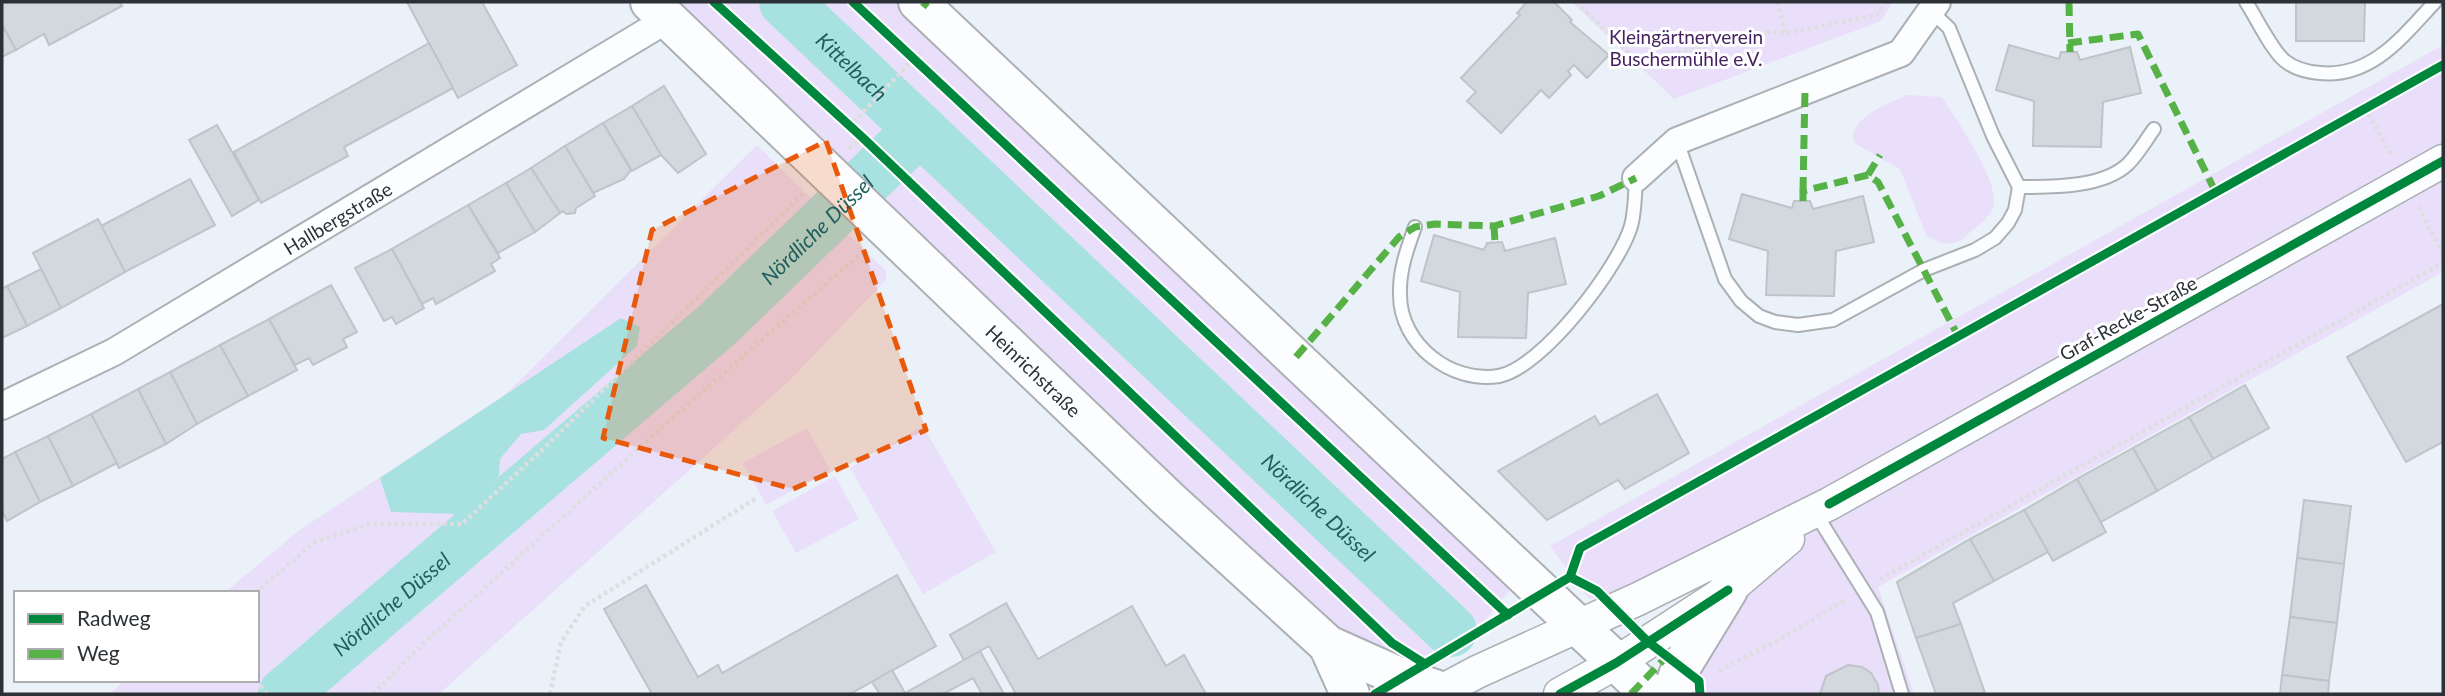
<svg xmlns="http://www.w3.org/2000/svg" width="2445" height="696" font-family="Lato,sans-serif">
<style>
.green{fill:#e9dffa}
.water{fill:#a8e2e0}
.lines{fill:none;stroke-linecap:round;stroke-linejoin:round}
.river{stroke:#a8e2e0;stroke-width:52}
.building{fill:#d2d8dd;stroke:#bec4c9;stroke-width:2}
.service-casing{stroke:#abb0b5;stroke-width:16}
.minor-casing{stroke:#abb0b5;stroke-width:30}
.tertiary-casing{stroke:#abb0b5;stroke-width:35}
.primary-casing{stroke:#abb0b5;stroke-width:42}
.path{stroke:#dddee0;stroke-width:4.5;stroke-dasharray:3.5 3.5;stroke-linecap:butt}
.service{stroke:#fcfdfe;stroke-width:12}
.minor{stroke:#fcfdfe;stroke-width:26}
.tertiary{stroke:#fcfdfe;stroke-width:32}
.primary{stroke:#fcfdfe;stroke-width:38}
.quiet{stroke:#56b246;stroke-width:7;stroke-dasharray:14 7;stroke-linecap:butt}
.cycleway-casing{stroke:#fff;stroke-width:13}
.cycleway{stroke:#00873e;stroke-width:9}
.marked{fill:#e8590c;fill-opacity:0.2;stroke:#e8590c;stroke-width:5;stroke-dasharray:14 9;stroke-linejoin:round}
.labels{text-anchor:middle;dominant-baseline:central;stroke-width:6;stroke-linejoin:round;paint-order:stroke}
.park-label{font-size:19px;fill:#462260;stroke:#fff}
.street-label{font-size:19px;fill:#2c3136;stroke:#fff}
.water-label{font-size:21px;font-style:italic;fill:#1d5f5c;stroke:#fff}
</style>
<rect width="100%" height="100%" fill="#ebf1f8"/>
<g class="green">
<path d="M659 2H909L1507 567 1510 590 1487 618 1425 656 1403 661 1336 636Z"/>
<path d="M1572 2H1893L1881 21 1674 99Z"/>
<path d="M2443 45V272L1878 587 1914 694H1700C1683 669 1730 612 1748 594L1713 547 1633 587 1589 599 1550 546Z"/>
<path d="M1907 95 1942 97C1956 119 1998 179 1994 204 1992 217 1974 228 1965 237 1953 248 1939 244 1926 235L1900 169 1856 144C1842 121 1891 102 1907 95Z"/>
<path d="M757 145 886 271V280L789 381 439 694H110L125 680H257V593H224L301 529 505 395Z"/>
<path d="M923 426 996 552 923 594 850 468Z"/>
<path d="M807 428 830 470 766 505 743 463Z"/>
<path d="M835 476 859 519 796 553 772 511Z"/>
</g>
<path class="water" d="M621 318 640 327 637 346 544 430 521 434 500 459 499 476 458 514 391 512 380 478Z"/>
<g class="lines">
<g class="river">
<path id="s1" d="M785 2 1451 631"/>
<path id="s2" d="M284 694 717 325 920 129"/>
</g>
</g>
<g class="building">
<path d="M2 2H120L122 6 49 45 44 34 16 50 2 25Z"/>
<path d="M407 2H482L517 65 458 98Z"/>
<path d="M1527 2H1554L1572 20 1570 22 1609 55 1587 78 1574 65 1568 71 1571 75 1549 98 1541 90 1501 133 1467 101 1476 92 1461 78 1520 15 1517 13Z"/>
<path d="M2296 2H2365L2364 41H2296Z"/>
<path d="M2 25 16 50 2 57Z"/>
<path d="M429 43 453 88 344 147 348 156 261 203 234 152Z"/>
<path d="M2009 45 2059 59 2061 52H2077L2080 60 2130 47 2141 93 2103 102 2101 147 2033 146 2034 101 1996 90Z"/>
<path d="M664 86 706 154 678 173 661 155 632 106Z"/>
<path d="M632 106 661 155 632 171 603 123Z"/>
<path d="M603 123 631 170 624 179 593 193 565 146Z"/>
<path d="M217 125 259 200 232 216 189 140Z"/>
<path d="M565 146 595 196 576 208 575 213 566 214 563 211 560 213 531 168Z"/>
<path d="M531 168 560 213 535 232 506 183Z"/>
<path d="M190 179 215 225 125 272 101 226Z"/>
<path d="M506 183 535 232 498 253 468 205Z"/>
<path d="M1742 194 1792 208 1794 201H1810L1813 209 1863 196 1874 242 1836 251 1834 296 1766 295 1768 251 1729 239Z"/>
<path d="M468 205 500 258 491 264 495 271 436 304 433 298 422 304 392 249Z"/>
<path d="M98 219 125 272 61 308 33 253Z"/>
<path d="M1434 235 1484 250 1487 243 1502 242 1505 251 1555 238 1566 284 1528 293 1526 338 1458 337 1460 292 1421 281Z"/>
<path d="M392 249 424 308 396 324 392 317 384 321 355 268Z"/>
<path d="M41 269 61 308 27 326 7 286Z"/>
<path d="M331 285 357 332 343 339 347 347 313 365 309 358 295 365 269 319Z"/>
<path d="M7 286 27 326 2 338V289Z"/>
<path d="M2443 304V442L2406 462 2347 357Z"/>
<path d="M269 319 297 370 248 396 220 345Z"/>
<path d="M220 345 248 396 197 424 170 372Z"/>
<path d="M170 372 197 424 166 444 138 389Z"/>
<path d="M2245 385 2269 428 2213 459 2189 417Z"/>
<path d="M138 389 166 444 119 468 91 414Z"/>
<path d="M1657 394 1689 453 1625 489 1618 480 1547 520 1498 471 1595 416 1600 425Z"/>
<path d="M91 414 117 463 73 486 48 436Z"/>
<path d="M2189 417 2213 459 2157 491 2133 448Z"/>
<path d="M48 436 73 486 40 502 15 452Z"/>
<path d="M2133 448 2157 491 2101 522 2077 479Z"/>
<path d="M15 452 40 502 7 521 2 511V459Z"/>
<path d="M2077 479 2106 532 2053 561 2024 510Z"/>
<path d="M2304 500 2351 506 2344 564 2297 558Z"/>
<path d="M2024 510 2048 552 1994 581 1970 539Z"/>
<path d="M1970 539 1994 581 1953 603 1961 624 1916 638 1897 582Z"/>
<path d="M2297 558 2344 564 2337 623 2290 617Z"/>
<path d="M897 575 936 646 850 694H652L604 609 646 585 698 677 718 665 722 673Z"/>
<path d="M1006 603 1038 659 1132 606 1166 666 1184 655 1206 694H1016L989 646 964 660 950 635Z"/>
<path d="M2290 617 2337 623 2329 681 2282 675Z"/>
<path d="M1961 624 1985 693 1936 694 1916 638Z"/>
<path d="M980 651 1004 694H982L973 678 943 694H880L872 682 892 670 905 693Z"/>
<path d="M1848 665 1862 667 1871 673 1878 685 1879 694H1820L1826 676Z"/>
<path d="M2282 675 2329 681 2328 694H2280Z"/>
</g>
<g class="lines">
<defs>
<g id="service">
<path d="M2246 2C2256 17 2272 51 2285 61 2295 69 2308 72 2320 73 2372 78 2403 36 2435 2"/>
<path d="M1677 141 1725 279 1741 301 1759 316 1775 322 1798 325 1833 320 1924 270 1975 250 1995 238 2008 223 2015 210 2019 187 1993 136 1949 28 1930 10"/>
<path d="M2019 187C2051 187 2103 188 2128 164 2138 154 2146 140 2154 129"/>
<path d="M1415 227C1407 249 1399 271 1400 295 1400 344 1451 384 1499 376 1542 368 1619 267 1631 226 1635 212 1635 194 1636 178"/>
<path d="M1816 514 1877 612 1902 694"/>
</g>
<g id="minor">
<path d="M1636 178 1677 141 1901 53 1937 2"/>
<path id="s3" d="M2 406 114 352 668 19"/>
</g>
<g id="tertiary">
<path d="M1436 694 1477 672 1638 599 1829 504 2443 161"/>
<path d="M1560 694 1616 663 1728 590 1788 539"/>
</g>
<g id="primary">
<path id="s4" d="M650 2 1167 498 1328 645 1402 678 1449 694"/>
<path d="M918 2 1650 694"/>
<path d="M1328 645 1350 694"/>
<path d="M1672 694 1681 667 1728 590"/>
</g>
</defs>
<use href="#service" class="service-casing"/>
<use href="#minor" class="minor-casing"/>
<use href="#tertiary" class="tertiary-casing"/>
<use href="#primary" class="primary-casing"/>
<g class="path">
<path d="M1576 2 1637 61 1769 32 1786 33 1877 15 1885 2"/>
<path d="M1777 2 1786 33"/>
<path d="M2365 108 2392 156"/>
<path d="M849 127 922 50"/>
<path d="M849 148 862 137"/>
<path d="M2419 207 2443 255"/>
<path d="M1880 579 2443 263"/>
<path d="M255 593 315 542 370 524H462L543 449 803 194"/>
<path d="M1719 671 1795 631 1845 600"/>
<path d="M256 680 267 694"/>
<path d="M373 694 422 645 672 418 863 252"/>
<path d="M550 694 561 642 585 606 758 497"/>
</g>
<use href="#service" class="service"/>
<use href="#minor" class="minor"/>
<use href="#tertiary" class="tertiary"/>
<use href="#primary" class="primary"/>
<g class="quiet">
<path d="M2069 2 2070 52"/>
<path d="M923 7 927 2"/>
<path d="M2068 43 2138 34 2216 193"/>
<path d="M1868 175 1880 155"/>
<path d="M1803 191 1805 89"/>
<path d="M1803 201V191L1868 175 1878 182 1958 336"/>
<path d="M1494 226 1495 242"/>
<path d="M1296 357 1399 237 1415 227 1435 224 1494 226 1599 196 1636 178"/>
<path d="M1631 694 1666 657"/>
</g>
<defs>
<g id="cycleway">
<path d="M714 2 862 137 1392 643 1425 664"/>
<path d="M853 2 1508 615"/>
<path d="M1829 504 2443 161"/>
<path d="M1570 577 1580 548 2443 65"/>
<path d="M1570 577 1597 591 1647 641 1699 681 1700 694"/>
<path d="M1375 694 1570 577"/>
<path d="M1560 694 1616 663 1728 590"/>
</g>
</defs>
<use href="#cycleway" class="cycleway-casing"/>
<use href="#cycleway" class="cycleway"/>
</g>
<path class="marked" d="M826 141 926 430 793 489 603 438 652 230Z"/>
<g class="labels">
<g class="park-label">
<text x="1686" y="36">Kleingärtnerverein<tspan x="1686" dy="22">Buschermühle e.V.</tspan></text>
</g>
<g class="street-label">
<text stroke="none"><textPath href="#s3" startOffset="385">Hallbergstraße</textPath></text>
<text transform="translate(2128 318) rotate(-29)">Graf-Recke-Straße</text>
<text stroke="none"><textPath href="#s4" startOffset="532">Heinrichstraße</textPath></text>
</g>
<g class="water-label">
<text stroke="none"><textPath href="#s1" startOffset="93">Kittelbach</textPath></text>
<text stroke="none"><textPath href="#s2" startOffset="707">Nördliche Düssel</textPath></text>
<text stroke="none"><textPath href="#s1" startOffset="735">Nördliche Düssel</textPath></text>
<text stroke="none"><textPath href="#s2" startOffset="140">Nördliche Düssel</textPath></text>
</g>
</g>
<rect width="2445" height="696" fill="none" stroke="#2c3136" stroke-width="7"/>
<rect x="14" y="591" width="245" height="91" fill="#ffffff" stroke="#abadaf" stroke-width="2"/>
<rect x="28" y="614" width="35" height="10" fill="#00873e" stroke="#abadaf" stroke-width="2"/>
<text x="77" y="626" font-size="21" fill="#2c3136">Radweg</text>
<rect x="28" y="649" width="35" height="10" fill="#56b246" stroke="#abadaf" stroke-width="2"/>
<text x="77" y="661" font-size="21" fill="#2c3136">Weg</text>
</svg>
